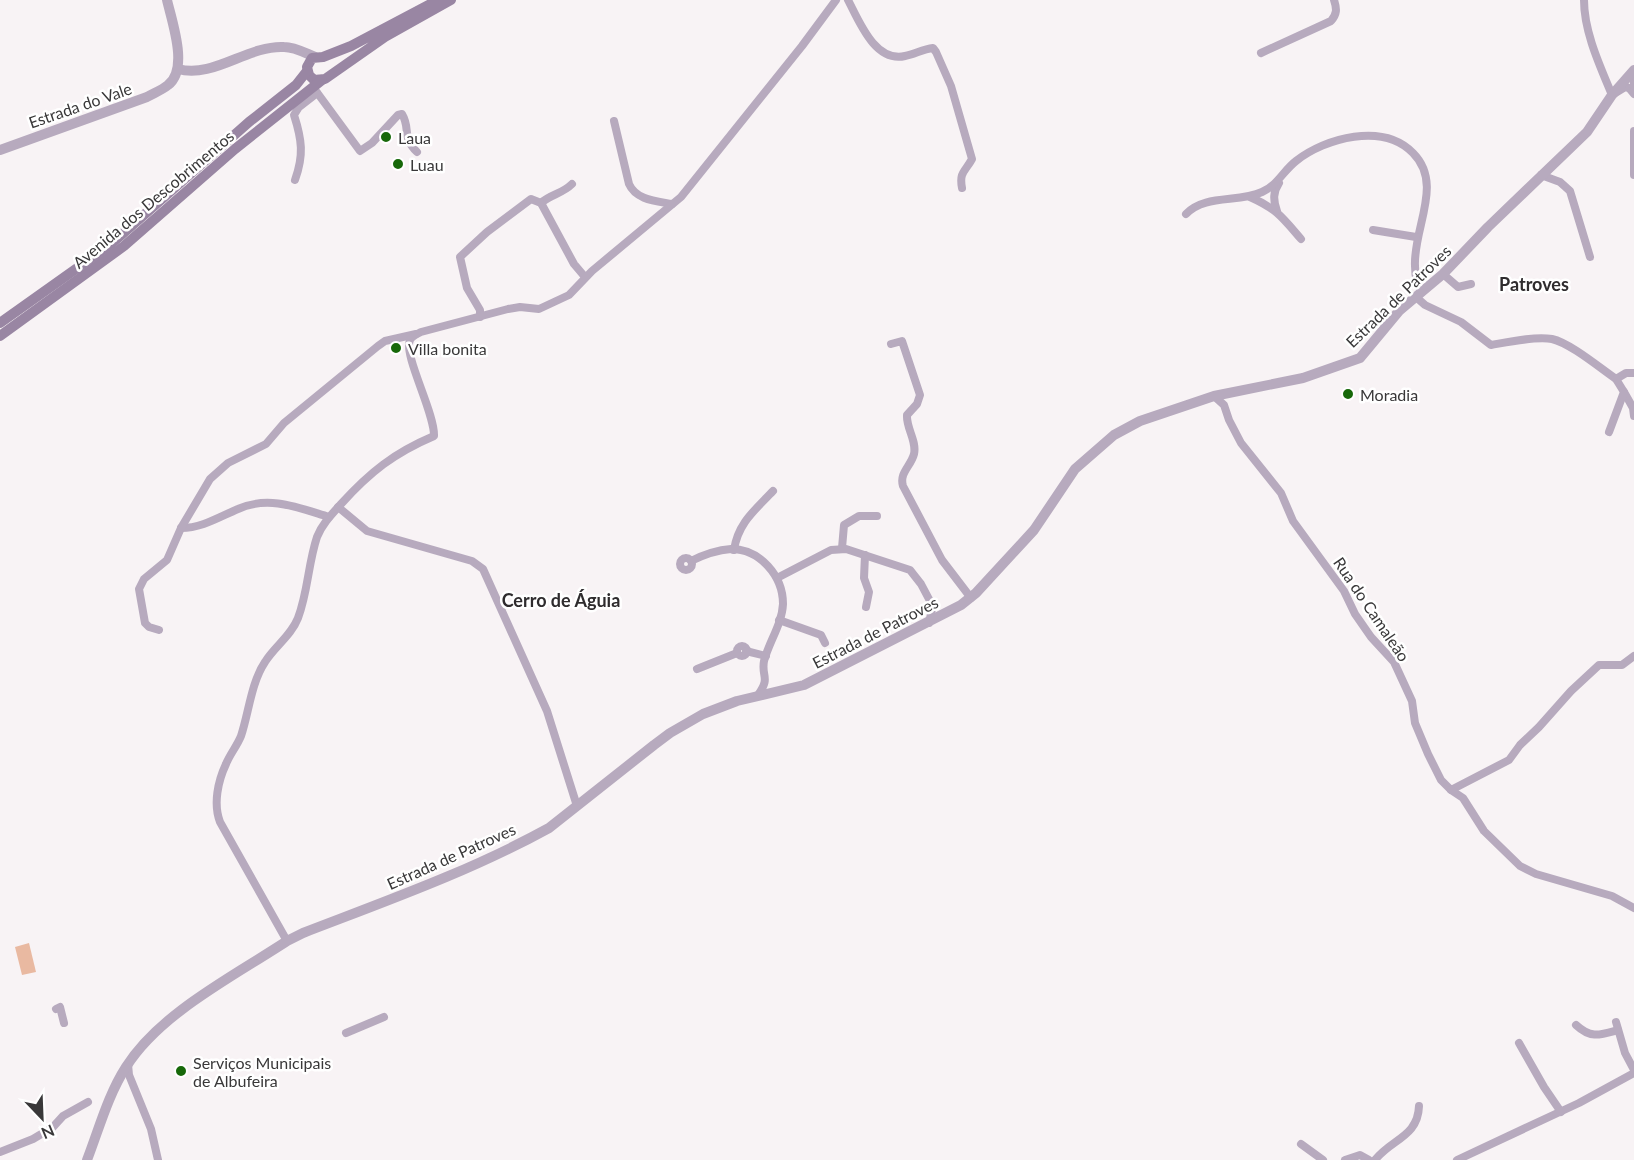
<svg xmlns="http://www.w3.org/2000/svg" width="1634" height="1160" font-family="Lato,sans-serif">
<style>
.pitch{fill:#e9b9a1}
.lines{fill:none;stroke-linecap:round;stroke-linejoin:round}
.minor{stroke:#b7aabe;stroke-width:8}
.tertiary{stroke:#b7aabe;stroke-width:10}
.secondary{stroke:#9986a3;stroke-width:10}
.poi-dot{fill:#176809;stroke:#fff;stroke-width:2}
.labels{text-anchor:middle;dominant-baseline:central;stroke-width:5;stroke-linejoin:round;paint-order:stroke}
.street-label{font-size:16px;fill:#393839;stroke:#fff}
.poi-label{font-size:16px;fill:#393839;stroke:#fff;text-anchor:start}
.neighbourhood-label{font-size:18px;font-weight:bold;fill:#2f2c2e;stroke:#fff}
</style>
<rect width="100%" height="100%" fill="#f8f3f5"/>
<path class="pitch" d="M29 943 36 972 22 975 15 947Z"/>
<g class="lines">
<g class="minor">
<path d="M848 0C859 21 875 63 905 56 915 54 923 49 933 48L936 52 951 86 972 159C965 172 959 172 962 188"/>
<path d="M1584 0C1584 32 1600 66 1612 95L1625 87 1629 88 1634 94"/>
<path d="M1261 53 1331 21C1337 14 1337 9 1334 0"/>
<path d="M1634 76V86"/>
<path d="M313 87 360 151 372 143 398 115 402 114C411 129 401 136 417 152"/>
<path d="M614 121 629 184C636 200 656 201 672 204"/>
<path d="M1634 131V175"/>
<path d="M1541 175 1560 182 1570 191 1590 257"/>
<path d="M295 180C304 155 302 140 294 115L299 107 317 93"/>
<path d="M1250 197C1277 209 1282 217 1301 239"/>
<path d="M541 203C551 194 562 194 572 184"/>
<path d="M1277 211C1273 200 1273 192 1279 183"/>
<path d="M1186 214C1205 194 1238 203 1262 192 1278 185 1283 171 1296 161 1325 138 1383 122 1413 153 1444 184 1413 228 1415 266 1415 275 1416 284 1422 292"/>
<path d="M1373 230 1416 237"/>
<path d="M1443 274 1458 287 1471 284"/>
<path d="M1416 297 1425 305 1461 322 1491 345C1508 342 1535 336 1552 339 1570 343 1600 368 1616 379L1626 373H1634"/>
<path d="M480 317V310L467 288 460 257 487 232 531 199 541 203 574 264 585 277"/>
<path d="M891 344 902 341 920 395 917 404 907 415C906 428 917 441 914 454 911 466 899 473 903 486L942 560 971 598"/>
<path d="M1624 392 1633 408 1634 416"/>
<path d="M1214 396 1224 405 1229 420 1241 443 1281 493 1293 521 1344 591 1355 614 1371 637 1394 662 1412 701 1415 723 1428 754 1441 780 1451 790 1509 760 1520 745 1539 727 1571 691 1599 665H1622L1634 656"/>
<path d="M1609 432 1624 392 1616 379"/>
<path d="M338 507 367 531 472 561 483 569 547 711 577 806"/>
<path d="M181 528C202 528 219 517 238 509 269 495 299 508 329 517"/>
<path d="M842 548 844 525 859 516H877"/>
<path d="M734 550C738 523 755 510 773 491"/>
<path d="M865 555 864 578 869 592 866 607"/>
<circle cx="686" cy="564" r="6"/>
<path d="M691 561C703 555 718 550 731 549 760 549 783 576 783 604 782 624 769 642 764 661 761 677 771 677 758 695"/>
<path d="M777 578 831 550 846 549 910 570 921 584 930 601 932 609 929 623"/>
<path d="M779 620 821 635 825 643"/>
<path d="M159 630 149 627 145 623 139 589 144 579 167 560 181 528 210 479 228 463 266 444 284 423 378 346 385 341 416 334"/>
<circle cx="742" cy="651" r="5"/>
<path d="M746 651 766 656"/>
<path d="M697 669 737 653"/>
<path d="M1451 790 1463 798 1484 831 1520 866 1536 874 1612 896 1634 908"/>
<path d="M287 941 220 822C213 804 218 781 226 764 230 754 237 746 241 736 249 712 251 683 265 662 275 646 291 636 298 618 308 592 308 564 317 537 322 524 332 514 341 504 370 472 394 453 434 436 435 413 403 355 410 340 412 336 417 334 421 332L508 309 520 307 539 309 569 295 592 271 681 197 802 46 836 0"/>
<path d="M56 1009 60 1007 64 1023"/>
<path d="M1616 1022 1625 1053 1634 1070"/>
<path d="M1576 1025C1591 1039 1600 1035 1618 1030"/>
<path d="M346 1033 384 1017"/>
<path d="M1519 1043 1544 1087 1561 1112"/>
<path d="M128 1064 129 1075 151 1129 158 1160"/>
<path d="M1301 1144 1323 1160"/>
<path d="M0 1152 33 1139 53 1127 63 1116 88 1102"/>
<path d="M1345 1160 1360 1155 1369 1160"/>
<path d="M1375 1160C1391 1139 1418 1137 1419 1106"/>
<path d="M1457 1160 1579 1103 1634 1073"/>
</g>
<g class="tertiary">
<path d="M178 69C213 79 248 45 284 47 295 47 305 53 315 57"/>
<path d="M0 150 147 97C154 93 162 90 168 85 189 69 172 22 167 0"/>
<path d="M87 1160C99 1129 108 1095 126 1067 160 1013 234 976 287 941L303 933C386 901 471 871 549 828L654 745 670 733 703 714 737 701 804 685 961 605 976 593 1034 530 1075 469 1114 435 1140 421 1214 396 1303 378 1360 358 1399 311 1443 274 1488 227 1587 132 1612 95 1634 70"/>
</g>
<g class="secondary">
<path d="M438 0 351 46 323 57 312 58 307 67 309 75 314 80 325 79 385 37 451 0"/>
<path d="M0 323 111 244 249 122 296 85 307 71"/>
<path d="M0 336 124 246 235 149 322 80"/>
</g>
</g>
<g class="poi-dot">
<circle cx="386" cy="137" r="6"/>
<circle cx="398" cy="164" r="6"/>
<circle cx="396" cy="348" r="6"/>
<circle cx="1348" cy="394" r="6"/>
<circle cx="181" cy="1071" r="6"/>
</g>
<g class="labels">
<g class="street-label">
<text transform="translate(80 105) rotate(-19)">Estrada do Vale</text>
<text transform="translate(153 199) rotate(-40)">Avenida dos Descobrimentos</text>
<text transform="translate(1398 296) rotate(-44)">Estrada de Patroves</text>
<text transform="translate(1372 609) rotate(56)">Rua do Camaleão</text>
<text transform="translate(875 632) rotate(-27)">Estrada de Patroves</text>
<text transform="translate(451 856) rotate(-24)">Estrada de Patroves</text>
</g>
<g class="poi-label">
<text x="398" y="137">Laua</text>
<text x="410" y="164">Luau</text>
<text x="408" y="348">Villa bonita</text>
<text x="1360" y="394">Moradia</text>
<text x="193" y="1062">Serviços Municipais<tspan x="193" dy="18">de Albufeira</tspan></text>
</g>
<g class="neighbourhood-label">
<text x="1534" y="284">Patroves</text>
<text x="561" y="600">Cerro de Águia</text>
</g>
</g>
<g transform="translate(42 1118) rotate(157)" stroke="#ffffff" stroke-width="4.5" paint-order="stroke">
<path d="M0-4.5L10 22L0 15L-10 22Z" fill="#393839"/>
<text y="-9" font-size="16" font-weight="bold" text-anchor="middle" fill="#393839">N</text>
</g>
</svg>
